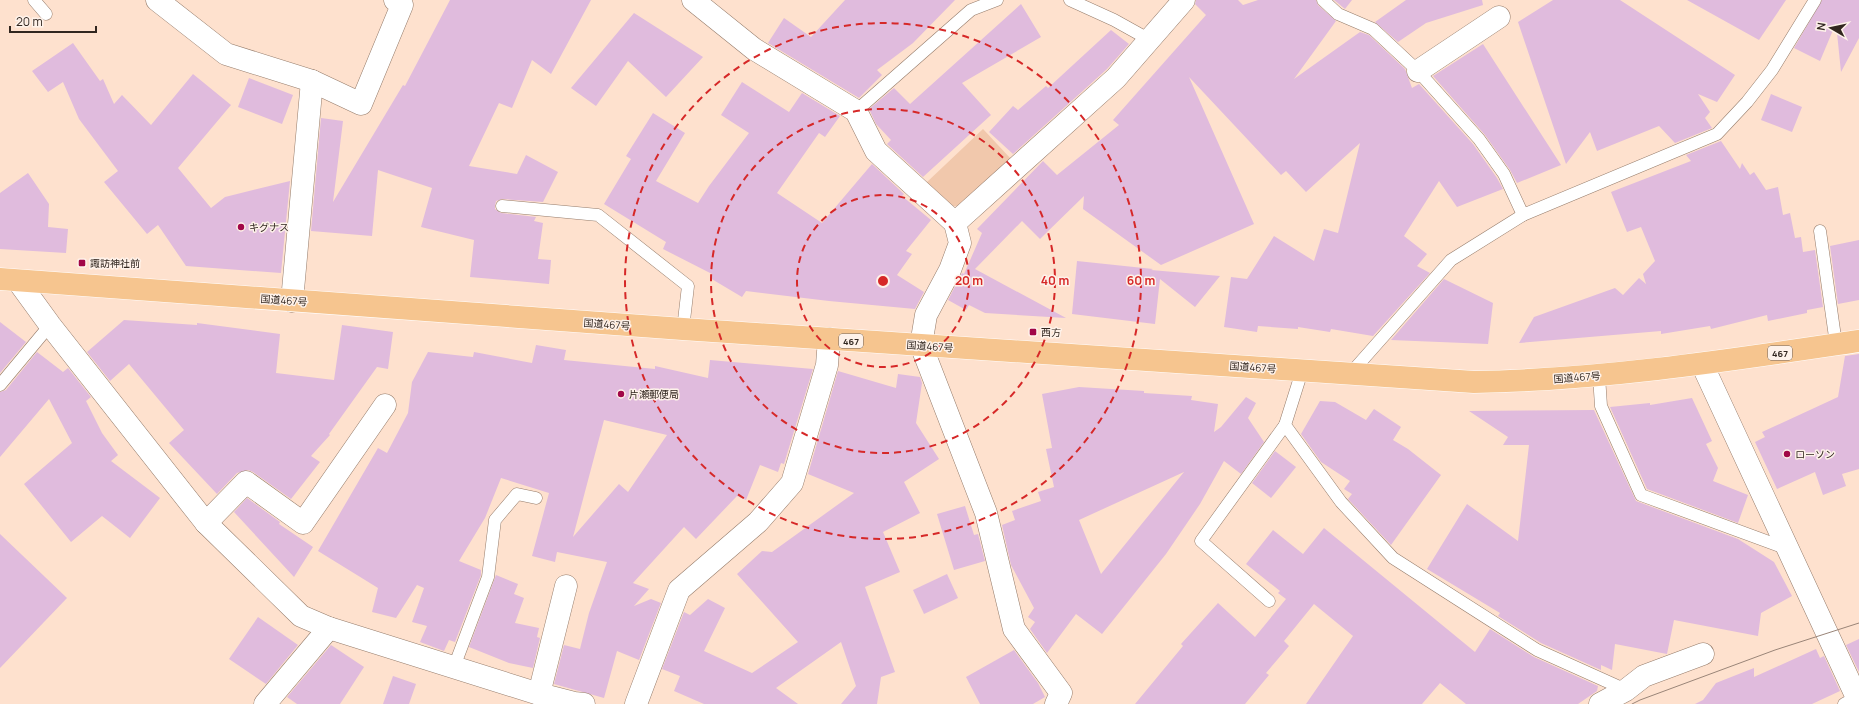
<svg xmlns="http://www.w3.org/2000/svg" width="1859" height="704" font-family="Manrope,'Noto Sans JP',sans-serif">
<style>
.green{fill:#f1c8ac}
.building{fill:#e0bbdd;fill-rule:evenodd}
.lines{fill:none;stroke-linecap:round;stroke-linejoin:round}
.lane-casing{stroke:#957c6b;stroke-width:13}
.street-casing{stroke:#957c6b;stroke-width:23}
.highway-casing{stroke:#fff;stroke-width:23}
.lane{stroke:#fff;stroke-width:12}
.street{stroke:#fff;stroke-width:22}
.highway{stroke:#f6c58f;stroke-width:22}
.tram{stroke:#9a8578;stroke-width:1}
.ring{fill:none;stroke:#d62828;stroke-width:2;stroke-dasharray:7 5}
.poi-dot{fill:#a10647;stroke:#fef2ea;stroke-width:1.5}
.labels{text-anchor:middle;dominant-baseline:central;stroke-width:3;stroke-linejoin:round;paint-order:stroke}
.shield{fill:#fef2ea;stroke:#6e635c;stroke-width:1}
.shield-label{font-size:9px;font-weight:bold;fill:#31261f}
.poi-label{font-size:10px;fill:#31261f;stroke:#fef2ea;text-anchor:start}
.street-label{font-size:10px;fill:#31261f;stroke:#fef2ea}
.centre{fill:#d62828;stroke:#fef2ea;stroke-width:2}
.ring-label{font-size:12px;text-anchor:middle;font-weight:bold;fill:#d62828;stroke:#fef2ea;stroke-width:3;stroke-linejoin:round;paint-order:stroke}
</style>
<rect width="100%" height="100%" fill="#fee1ce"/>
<path class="green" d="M983 129 1011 159 962 206H948L926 183Z"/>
<g class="building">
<path d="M450 0H591L551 74 532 60 512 108 499 103 469 166 517 174 526 155 558 172 543 202 502 199 496 201 495 206V209L501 213 536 217 534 221 543 223 538 259 551 260 549 284 470 277 474 240 421 227 432 188 378 170 372 236 311 231 321 118 343 121 333 202 403 85 405 86Z"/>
<path d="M845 0H955L913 43 877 70 882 75 859 98 768 43 784 18 811 37Z"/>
<path d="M1196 0H1238L1243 5 1258 0H1316L1318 5 1336 21 1294 79 1360 32 1369 35 1405 69 1412 88 1419 84 1473 144 1497 178 1503 189 1457 207 1439 181 1404 236 1427 254 1417 266 1430 273 1373 336 1331 329 1330 332 1298 327V329L1258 326 1257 332 1224 327 1231 277 1247 279 1274 236 1314 261 1324 229 1338 233 1360 143 1306 192 1286 171 1281 175 1189 77 1254 224 1161 265 1083 209 1084 196 1040 239 1022 221 975 269 1066 318 985 313 969 305 966 310 948 300 962 273 964 274 982 233 977 229 1043 161 1057 175 1119 125 1113 120 1206 15 1195 4Z"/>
<path d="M1334 0H1352L1345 9Z"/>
<path d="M1406 0H1482L1483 5 1426 23 1398 42 1375 22Z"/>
<path d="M1553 0H1620L1735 75 1717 102 1698 94 1710 112 1705 118 1712 128 1675 143 1659 126 1597 151 1590 132 1566 164 1518 22Z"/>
<path d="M1687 0H1786L1759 40Z"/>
<path d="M1822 0H1859V38L1841 72 1836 23 1820 61 1794 48Z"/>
<path d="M1021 4 1041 37 962 83 991 115 923 177 887 144 891 140 876 124 869 109 894 88 910 104Z"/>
<path d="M634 13 703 57 666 97 628 61 596 106 571 88Z"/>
<path d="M1111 30 1129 44 1107 69 1013 154 989 132 1013 106 1018 110 1046 86 1048 88Z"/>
<path d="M73 43 100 81 103 79 114 104 122 95 151 125 193 74 231 105 178 168 211 208 225 197 290 181 281 273 186 266 158 225 147 234 104 182 118 171 79 119 63 82 48 92 32 71Z"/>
<path d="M1483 44 1561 165 1517 183 1510 170 1485 135 1433 76Z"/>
<path d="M249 78 293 95 282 124 238 107Z"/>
<path d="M742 82 789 112 802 93 840 116 825 137 819 133 777 193 822 223 872 164 904 194 902 196 931 220 906 251 912 254 897 275 924 292 915 309 829 301 746 291 742 297 710 278 712 274 663 249 666 242 604 204 631 159 626 156 653 113 685 133 656 181 698 203 709 186 749 133 721 115Z"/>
<path d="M1771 94 1802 107 1792 132 1761 120Z"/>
<path d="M1721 141 1740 169 1742 163 1750 175 1754 172 1766 190 1778 187 1783 215 1790 213 1795 238 1801 237 1803 252 1815 250 1823 307 1807 310V313L1768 321 1767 315 1711 329 1710 326 1661 334V331L1519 343 1534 317 1615 288 1623 295 1639 278 1646 284 1643 274 1655 261 1641 227 1627 232 1611 192 1691 161 1686 155Z"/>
<path d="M28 173 49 204 48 227 68 229 66 253 0 249V193Z"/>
<path d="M1859 240V300L1838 304 1830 246Z"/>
<path d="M1077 261 1153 269 1151 270 1220 276 1195 307 1160 279 1155 324 1072 314Z"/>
<path d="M1444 279 1493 303 1488 344 1391 340Z"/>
<path d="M124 320 197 325V323L280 334 276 373 334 380 342 325 393 332 388 369 377 367 329 434 330 435 311 456 320 462 291 499 253 472 248 470 237 473 217 494 169 443 184 430 129 364 110 381 87 352Z"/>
<path d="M0 322 26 342 0 373Z"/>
<path d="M536 345 566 350 564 360 655 369V366L708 378 710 360 813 369 784 464 781 463 778 472 760 465 746 500 737 496 696 539 684 527 633 583 649 589 634 606 651 599 661 603 639 660 617 651 604 698 554 684 564 645 580 649 589 613 607 562 557 552 555 562 532 556 549 493 501 478 485 518 459 561 481 570V575L455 642 449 640 444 651 420 642 427 626 412 622 424 588 417 585 396 618 372 612 378 588 318 551 378 448 387 453 408 413 412 382 428 352 473 357 474 352 532 363ZM604 420 667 435 628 492 619 484 573 537Z"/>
<path d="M37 352 63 372 68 368 91 397 86 401 102 433 118 455 111 461 160 498 130 538 102 516 71 542 24 484 72 443 49 399 0 457V392L6 390Z"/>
<path d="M1859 354V469L1842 474 1846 486 1823 495 1815 472 1777 489 1755 442 1765 437 1762 432 1838 397 1845 356Z"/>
<path d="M838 371 896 388 898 374 920 377 922 383 916 423 939 459 904 482 920 513 883 532 900 572 865 587 895 672 881 677 877 704H841L856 686 841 642 776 688 798 704H704L674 691 680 676 662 669 684 612 690 615 708 599 725 608 704 651 752 673 798 642 737 574 762 551 772 552 854 493 808 474Z"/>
<path d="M1079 387 1144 391V393L1192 396 1191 400 1218 404 1214 432 1221 427 1246 397 1256 403 1248 418 1264 442 1241 474 1224 461 1200 504 1166 554 1102 634 1076 614 1047 653 1030 629 1035 622 1028 617 1034 608 1011 565 1002 525 1015 520 1012 511 1041 501 1038 492 1054 487 1046 449 1052 448 1042 394ZM1184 472 1101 574 1079 520Z"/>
<path d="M1692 398 1712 441 1706 444 1718 468 1713 481 1748 495 1738 523 1647 489 1610 407 1650 403V405Z"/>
<path d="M1320 401 1335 402 1366 420 1374 409 1401 427 1393 440 1408 449 1441 475 1391 545 1348 499 1352 494 1344 489 1350 481 1321 462 1301 434Z"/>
<path d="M1594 410 1636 501 1738 539 1774 562 1792 596 1761 613 1758 636 1674 620 1667 654 1615 644 1612 670 1601 665V670L1541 643 1498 616 1500 613 1427 569 1467 504 1518 541 1529 445H1503L1508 437 1469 411Z"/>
<path d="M1275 451 1296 467 1271 498 1252 483Z"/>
<path d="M247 498 280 522 279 524 313 547 294 577 234 512Z"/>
<path d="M965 506 974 535 978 534 985 561 954 570 937 514Z"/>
<path d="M1324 528 1475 652 1490 629 1534 657 1598 686 1597 691 1578 704H1466L1440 683 1422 704H1306L1353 636 1314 604 1284 641 1289 646 1266 673 1269 675 1245 704H1135L1183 646 1181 644 1218 603 1255 637 1286 599 1278 593 1280 591 1246 564 1273 530 1303 554Z"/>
<path d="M0 534 67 598 0 668Z"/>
<path d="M947 574 958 598 924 614 913 590Z"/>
<path d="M496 575 518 584 514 594 524 598 515 623 539 628 537 637 540 638 533 668 509 663 469 647Z"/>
<path d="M258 617 298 645 266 684 229 659Z"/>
<path d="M1859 639V672L1846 645Z"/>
<path d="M331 645 364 667 340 704H297L287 697Z"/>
<path d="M1816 649 1820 658 1824 656 1840 691 1812 704H1695L1703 700 1716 683 1754 668V677Z"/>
<path d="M1014 650 1038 683 1045 697 1033 704H980L966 677Z"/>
<path d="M393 676 416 684 409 704H383Z"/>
</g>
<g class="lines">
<defs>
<g id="lane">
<path d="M34 0 46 14"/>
<path d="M1070 0 1114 20 1150 40"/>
<path d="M1323 0 1338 14 1373 29 1418 71 1479 139 1504 174 1523 215 1717 134 1747 102 1772 70 1815 0"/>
<path d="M856 111 971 10 997 0"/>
<path d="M502 206 598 215 688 286 683 329"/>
<path d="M1820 231 1836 344"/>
<path d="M1302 371 1285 425 1341 502 1393 558 1537 650 1626 690"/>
<path d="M1350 374 1451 260 1523 215"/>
<path d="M1599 376 1601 406 1641 495 1788 549"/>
<path d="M0 385 50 325"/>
<path d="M1269 601 1201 541 1285 425"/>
<path d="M454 667 488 577 495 520 517 494 536 498"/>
<path d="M1844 704 1857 697"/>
</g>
<g id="street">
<path d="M157 0 226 54 312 81"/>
<path d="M693 0 754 49 856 111 876 151 955 223"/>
<path d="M1418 71 1499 17"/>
<path d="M18 281 50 325 206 523 301 616 329 628 539 694 574 703 584 704"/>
<path d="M292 301 312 81 361 104 402 5 395 0"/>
<path d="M1702 364 1859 702"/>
<path d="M206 523 246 482 303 523 385 405"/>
<path d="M539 694 566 586"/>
<path d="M265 704 329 628"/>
<path d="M636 704 679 590 758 522 792 483 827 365 829 339"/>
<path d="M1056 704 1061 693 1014 629 986 513 921 345 926 315 950 270 960 243 955 223 1116 78 1184 0"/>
<path d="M1600 704 1626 690 1644 676 1703 654"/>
</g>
<path id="highway" d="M0 279 683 329 1474 382C1603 380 1731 360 1859 341"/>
</defs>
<use href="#lane" class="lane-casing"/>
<use href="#street" class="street-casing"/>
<use href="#highway" class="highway-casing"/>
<use href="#lane" class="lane"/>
<use href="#street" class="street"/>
<use href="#highway" class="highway"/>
<path class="tram" d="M1632 704 1640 700 1775 650 1859 623"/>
</g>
<g class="ring">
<circle cx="883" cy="281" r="86"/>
<circle cx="883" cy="281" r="172"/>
<circle cx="883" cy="281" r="258"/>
</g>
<g class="poi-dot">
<circle cx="241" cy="227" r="4"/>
<rect x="78" y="259" width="8" height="8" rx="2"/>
<rect x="1029" y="328" width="8" height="8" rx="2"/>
<circle cx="621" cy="394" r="4"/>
<circle cx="1787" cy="454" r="4"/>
</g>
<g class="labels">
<g class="shield">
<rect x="839" y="334" width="24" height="14" rx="3"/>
<rect x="1768" y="346" width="24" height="14" rx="3"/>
</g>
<g class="shield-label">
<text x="851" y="341">467</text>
<text x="1780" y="353">467</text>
</g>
<g class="poi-label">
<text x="249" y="227">キグナス</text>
<text x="90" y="263">諏訪神社前</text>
<text x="1041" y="332">西方</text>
<text x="629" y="394">片瀬郵便局</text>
<text x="1795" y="454">ローソン</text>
</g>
<g class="street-label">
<text transform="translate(284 300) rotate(4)">国道467号</text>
<text transform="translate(607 324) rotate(4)">国道467号</text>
<text transform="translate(930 346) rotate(4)">国道467号</text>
<text transform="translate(1253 367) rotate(4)">国道467号</text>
<text transform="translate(1577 377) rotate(-4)">国道467号</text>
</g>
</g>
<circle cx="883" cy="281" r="6" class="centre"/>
<g class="ring-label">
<text x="969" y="285">20 m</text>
<text x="1055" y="285">40 m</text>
<text x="1141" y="285">60 m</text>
</g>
<g transform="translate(1831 28) rotate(279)" stroke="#fef2ea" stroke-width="3" paint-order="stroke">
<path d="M0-3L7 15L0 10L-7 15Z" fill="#31261f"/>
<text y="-6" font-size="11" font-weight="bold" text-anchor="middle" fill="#31261f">N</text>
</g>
<path d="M10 26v6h86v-6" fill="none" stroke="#31261f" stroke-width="2"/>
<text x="16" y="26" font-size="12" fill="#31261f" stroke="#fef2ea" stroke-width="3" paint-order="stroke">20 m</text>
</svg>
